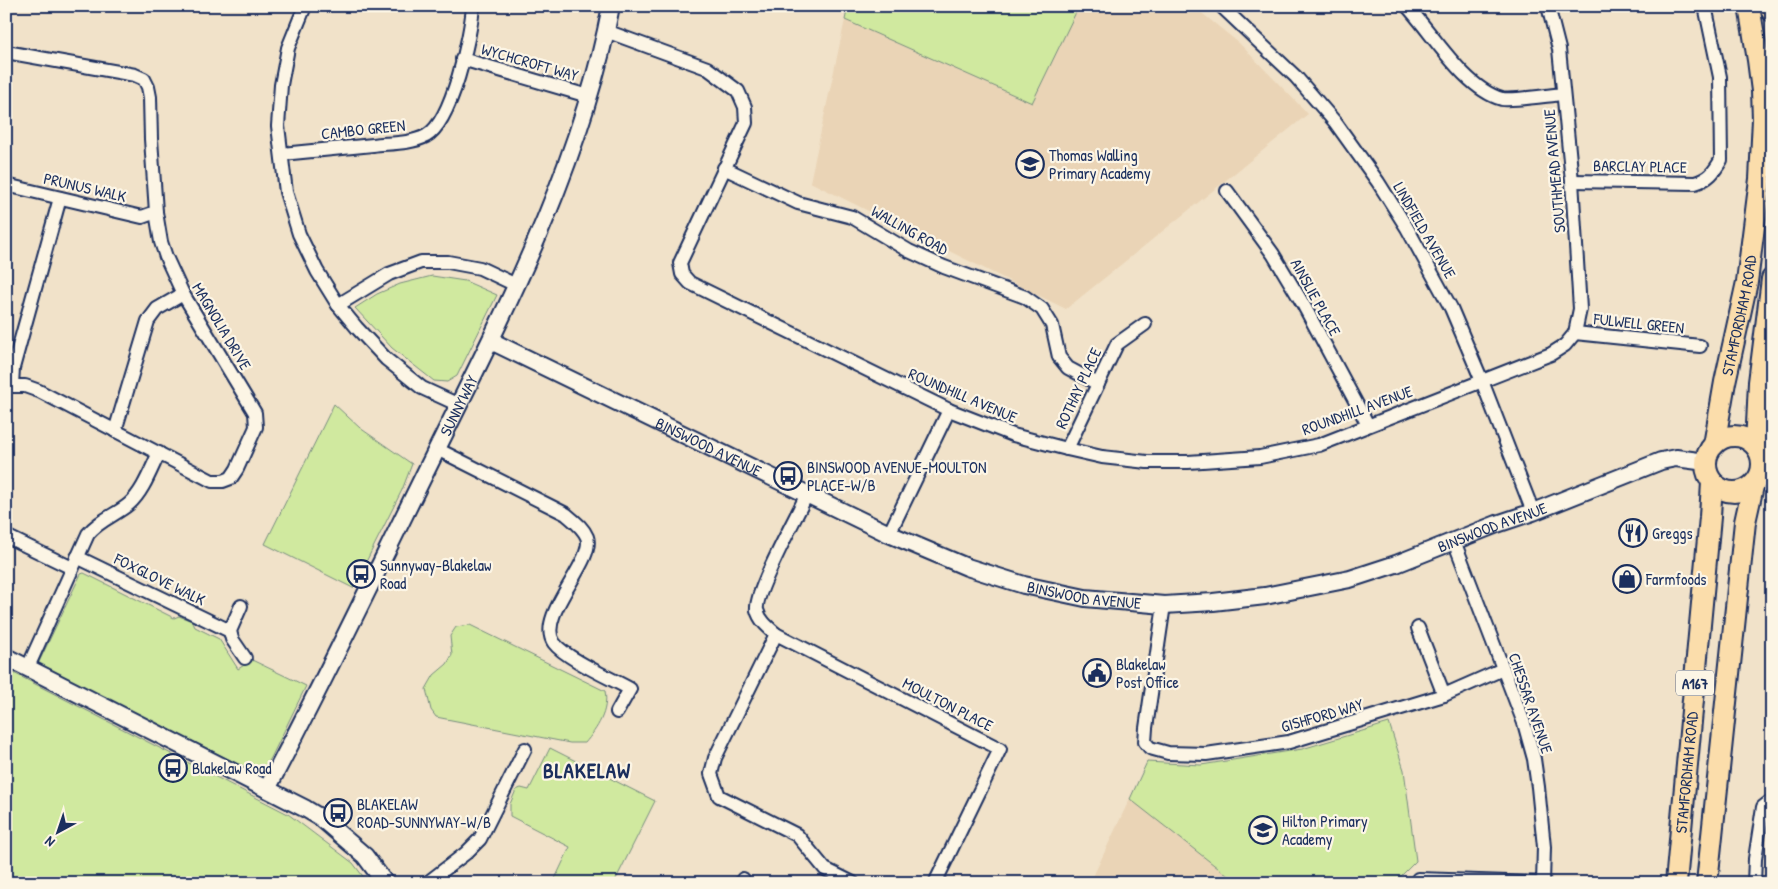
<svg xmlns="http://www.w3.org/2000/svg" width="1778" height="889" font-family="'Patrick Hand',sans-serif">
<style>
.built{fill:#ead4b6}
.green{fill:#d0e99f;stroke:#768c7e}
.lines{fill:none;stroke-linecap:round;stroke-linejoin:round}
.minor-casing{stroke:#1b2f5e;stroke-width:16}
.tertiary-casing{stroke:#1b2f5e;stroke-width:20}
.primary-casing{stroke:#1b2f5e;stroke-width:24}
.minor{stroke:#fcf5e5;stroke-width:12}
.tertiary{stroke:#fcf5e5;stroke-width:16}
.primary{stroke:#fbddab;stroke-width:20}
.labels{text-anchor:middle;dominant-baseline:central;stroke-width:4.5;stroke-linejoin:round;paint-order:stroke}
.shield{fill:#fcf5e5;stroke:#5e6a86;stroke-width:1}
.shield-label{font-size:15px;font-weight:bold;fill:#1b2f5e}
.street-label{font-size:16px;fill:#1b2f5e;stroke:#fcf5e5}
.poi-label{font-size:16px;fill:#1b2f5e;stroke:#fcf5e5;text-anchor:start}
.district-label{font-size:21px;font-weight:bold;letter-spacing:1px;fill:#1b2f5e;stroke:#fcf5e5}
</style>
<rect width="100%" height="100%" fill="#f1e2c9"/>
<filter id="ink" filterUnits="userSpaceOnUse"><feTurbulence type="fractalNoise" baseFrequency=".02" numOctaves="2"/><feDisplacementMap in="SourceGraphic" scale="10" xChannelSelector="R" yChannelSelector="G"/><feConvolveMatrix kernelMatrix="1 2 1 2 8 2 1 2 1" color-interpolation-filters="sRGB"/></filter>
<g filter="url(#ink)">
<g class="built">
<path d="M848 6H1193L1239 43 1308 114 1066 309 810 182Z"/>
<path d="M1389 723 1404 770 1416 861 1398 879 1401 883H1090L1147 762 1201 765 1302 749Z"/>
</g>
<g class="green">
<path d="M848 6H1079L1032 103 845 20Z"/>
<path d="M432 276 465 281 497 295 457 376 447 382 434 381 392 348 355 308 377 294 400 284Z"/>
<path d="M334 404 360 428 412 464 402 490 353 588 265 544Z"/>
<path d="M84 573 174 618 179 616 192 621 195 627 219 639 238 669 252 660 306 686 271 758 265 767 246 768 38 664 77 582 81 574Z"/>
<path d="M470 625 605 691C609 711 597 729 585 743H570L436 717 431 710 426 689 434 675 447 664 452 655 450 636 456 627Z"/>
<path d="M6 669 288 814 353 863 368 883H6Z"/>
<path d="M1389 723 1404 770 1416 861 1398 879 1385 883H1237L1130 799 1147 762 1201 765 1302 749Z"/>
<path d="M550 748 655 801 614 883H553L570 847 510 816V804L516 790 521 788 529 790Z"/>
</g>
<g class="lines">
<defs>
<g id="minor">
<path d="M305 6 288 48 281 85 278 126 286 192 299 234 317 271 338 305 357 328 386 359 422 388 459 405"/>
<path d="M1221 6 1296 77 1335 122 1378 182 1407 228 1451 308 1482 381 1533 512"/>
<path d="M1407 6C1433 34 1465 89 1502 99 1513 101 1550 95 1563 94"/>
<path d="M1548 6 1559 49 1572 181 1580 309 1575 333"/>
<path d="M606 31 707 68 738 91 745 107 746 123 680 263 682 274 690 283 949 410 1013 435 1067 449 1102 457 1147 462H1188L1260 457 1319 445 1551 354 1565 345 1575 333"/>
<path d="M6 52 135 75 144 79 148 87 150 97 151 139 156 212 161 242 166 257 183 294 255 413 256 427 237 469 231 478 223 481H212L39 391 25 386H6"/>
<path d="M462 59 588 96"/>
<path d="M282 154C312 151 343 148 373 145 390 143 410 144 426 136 452 122 471 35 473 6"/>
<path d="M724 168 798 203 852 217 909 251 944 267 1025 297 1042 309 1052 325 1059 357 1068 368 1098 384"/>
<path d="M1572 181 1695 183C1709 179 1714 172 1721 160L1720 77 1705 6"/>
<path d="M6 185 142 217 156 212"/>
<path d="M1227 191 1273 254 1303 304 1368 425"/>
<path d="M338 305 389 274 421 262H448L480 268 516 285"/>
<path d="M1575 333 1700 346"/>
<path d="M12 385 13 368 60 198"/>
<path d="M115 431 148 321 157 309 183 294"/>
<path d="M437 449 566 514C574 521 583 527 587 537 596 561 535 616 554 643 565 658 612 679 630 689L617 712"/>
<path d="M1067 449 1117 344 1145 324"/>
<path d="M807 494C798 514 754 593 757 610 760 621 768 627 776 634L1000 749 935 883"/>
<path d="M889 534 949 410"/>
<path d="M6 536 72 568"/>
<path d="M77 557 230 631"/>
<path d="M1164 605 1146 728 1145 742 1150 748 1168 753 1206 754 1289 742 1444 695 1503 669"/>
<path d="M241 606 230 631 232 639 245 658"/>
<path d="M1418 628 1444 695"/>
<path d="M776 634 715 758 711 774 719 796 797 835 825 869 853 883"/>
<path d="M28 667 88 534C99 520 116 515 129 504 143 492 151 469 159 453"/>
<path d="M1418 879 1543 883 1544 847 1538 787 1534 759 1524 723 1454 541"/>
<path d="M427 883 466 853 480 839 525 749"/>
<path d="M742 883 743 879"/>
<path d="M1754 883 1755 859 1763 807 1772 800"/>
</g>
<g id="tertiary">
<path id="s1" d="M491 341 889 534 967 567 1024 585 1085 598 1164 605 1213 602 1265 596 1350 579 1396 564 1497 524 1533 512 1661 461 1676 458 1706 462"/>
<path d="M1763 469 1772 470"/>
<path d="M6 657 306 809 321 818 365 856 385 883"/>
<path id="s2" d="M267 789C325 680 378 568 433 457 504 313 581 166 611 6"/>
</g>
<g id="primary">
<path d="M1771 6 1772 11"/>
<circle cx="1734" cy="464" r="28"/>
<path id="s3" d="M1714 445 1725 382 1747 282 1760 179 1763 119 1762 91 1758 60 1749 6"/>
<path d="M1756 446 1759 382 1772 279"/>
<path id="s4" d="M1676 883 1710 517 1712 482"/>
<path d="M1707 883 1745 522 1753 486"/>
</g>
</defs>
<use href="#minor" class="minor-casing"/>
<use href="#tertiary" class="tertiary-casing"/>
<use href="#primary" class="primary-casing"/>
<use href="#minor" class="minor"/>
<use href="#tertiary" class="tertiary"/>
<use href="#primary" class="primary"/>
</g>
</g>
<defs>
<symbol id="school-ring" viewBox="-11 -11 22 22"><circle r="9.5" fill="#fcf5e5" stroke="#1b2f5e" stroke-width="1.5"/><path d="M0-5L7-2L0 1L-7-2ZM-4 1L0 2.5L4 1V4Q0 6-4 4Z" fill="#1b2f5e"/></symbol>
<symbol id="bus-ring" viewBox="-11 -11 22 22"><circle r="9.5" fill="#fcf5e5" stroke="#1b2f5e" stroke-width="1.5"/><path d="M-5-6H5V4H4V6H2V4H-2V6H-4V4H-5ZM-3.5-4V0h7V-4ZM-3.5 1.2v1.5H-2V1.2ZM2 1.2v1.5H3.5V1.2Z" fill="#1b2f5e"/></symbol>
<symbol id="restaurant-ring" viewBox="-11 -11 22 22"><circle r="9.5" fill="#fcf5e5" stroke="#1b2f5e" stroke-width="1.5"/><path d="M-5-6h1v4h1v-4h1v4h1v-4h1v5L-1.5 .5V6h-2V.5L-5-1ZM5-6V6H3V1.5H1.5Q1.5-4 5-6Z" fill="#1b2f5e"/></symbol>
<symbol id="shop-ring" viewBox="-11 -11 22 22"><circle r="9.5" fill="#fcf5e5" stroke="#1b2f5e" stroke-width="1.5"/><path d="M-5-2.5h2.3a2.7 3.5 0 0 1 5.4 0H5L5.5 6h-11ZM-1.5-2.5h3a1.5 2.3 0 0 0-3 0Z" fill="#1b2f5e"/></symbol>
<symbol id="civic-ring" viewBox="-11 -11 22 22"><circle r="9.5" fill="#fcf5e5" stroke="#1b2f5e" stroke-width="1.5"/><path d="M-.6-6.5H3V-4.5H.6V-3L4-1V1h2V6H-6V1h2V-1L-.6-3ZM-1.2 2.5V6h2.4V2.5Z" fill="#1b2f5e"/></symbol>
</defs>
<g fill-rule="evenodd">
<use href="#school-ring" x="1014" y="148" width="32" height="32"/>
<use href="#bus-ring" x="772" y="460" width="32" height="32"/>
<use href="#restaurant-ring" x="1617" y="517" width="32" height="32"/>
<use href="#bus-ring" x="345" y="558" width="32" height="32"/>
<use href="#shop-ring" x="1611" y="563" width="32" height="32"/>
<use href="#civic-ring" x="1081" y="657" width="32" height="32"/>
<use href="#bus-ring" x="157" y="752" width="32" height="32"/>
<use href="#bus-ring" x="322" y="797" width="32" height="32"/>
<use href="#school-ring" x="1247" y="814" width="32" height="32"/>
</g>
<g class="labels">
<rect class="shield" x="1676" y="670.5" width="38" height="25" rx="4"/>
<g class="shield-label">
<text x="1695" y="683">A167</text>
</g>
<g class="street-label">
<text transform="translate(530 62) rotate(16)">WYCHCROFT WAY</text>
<text transform="translate(363 129) rotate(-6)">CAMBO GREEN</text>
<text transform="translate(1640 166) rotate(1)">BARCLAY PLACE</text>
<text transform="translate(1554 171) rotate(-95)">SOUTHMEAD AVENUE</text>
<text transform="translate(85 187) rotate(13)">PRUNUS WALK</text>
<text transform="translate(910 230) rotate(29)">WALLING ROAD</text>
<text transform="translate(1425 230) rotate(60)">LINDFIELD AVENUE</text>
<text transform="translate(1316 297) rotate(61)">AINSLIE PLACE</text>
<text stroke="none"><textPath href="#s3" startOffset="132">STAMFORDHAM ROAD</textPath></text>
<text transform="translate(1639 323) rotate(6)">FULWELL GREEN</text>
<text transform="translate(222 326) rotate(59)">MAGNOLIA DRIVE</text>
<text transform="translate(1078 388) rotate(-65)">ROTHAY PLACE</text>
<text transform="translate(963 395) rotate(23)">ROUNDHILL AVENUE</text>
<text stroke="none"><textPath href="#s2" startOffset="429">SUNNYWAY</textPath></text>
<text transform="translate(1357 410) rotate(-20)">ROUNDHILL AVENUE</text>
<text stroke="none"><textPath href="#s1" startOffset="242">BINSWOOD AVENUE</textPath></text>
<text stroke="none"><textPath href="#s1" startOffset="1068">BINSWOOD AVENUE</textPath></text>
<text transform="translate(160 579) rotate(26)">FOXGLOVE WALK</text>
<text stroke="none"><textPath href="#s1" startOffset="648">BINSWOOD AVENUE</textPath></text>
<text transform="translate(1531 703) rotate(71)">CHESSAR AVENUE</text>
<text transform="translate(948 704) rotate(27)">MOULTON PLACE</text>
<text transform="translate(1322 715) rotate(-16)">GISHFORD WAY</text>
<text stroke="none"><textPath href="#s4" startOffset="111">STAMFORDHAM ROAD</textPath></text>
</g>
<g class="poi-label">
<text x="1049" y="155">Thomas Walling<tspan x="1049" dy="18">Primary Academy</tspan></text>
<text x="807" y="467">BINSWOOD AVENUE-MOULTON<tspan x="807" dy="18">PLACE-W/B</tspan></text>
<text x="1652" y="533">Greggs</text>
<text x="380" y="565">Sunnyway-Blakelaw<tspan x="380" dy="18">Road</tspan></text>
<text x="1646" y="579">Farmfoods</text>
<text x="1116" y="664">Blakelaw<tspan x="1116" dy="18">Post Office</tspan></text>
<text x="192" y="768">Blakelaw Road</text>
<text x="357" y="804">BLAKELAW<tspan x="357" dy="18">ROAD-SUNNYWAY-W/B</tspan></text>
<text x="1282" y="821">Hilton Primary<tspan x="1282" dy="18">Academy</tspan></text>
</g>
<g class="district-label">
<text x="587" y="770">BLAKELAW</text>
</g>
</g>
<rect width="1778" height="889" fill="none" stroke="#fcf5e5" stroke-width="25"/>
<rect x="12" y="12" width="1753" height="864" fill="none" stroke="#1b2f5e" stroke-width="2" filter="url(#ink)"/>
<g transform="translate(58 832) rotate(220)" stroke="#fcf5e5" stroke-width="4" paint-order="stroke">
<path d="M0-4L9 19L0 12L-9 19Z" fill="#1b2f5e"/>
<text y="-8" font-size="14" font-weight="bold" text-anchor="middle" fill="#1b2f5e">N</text>
</g>
</svg>
